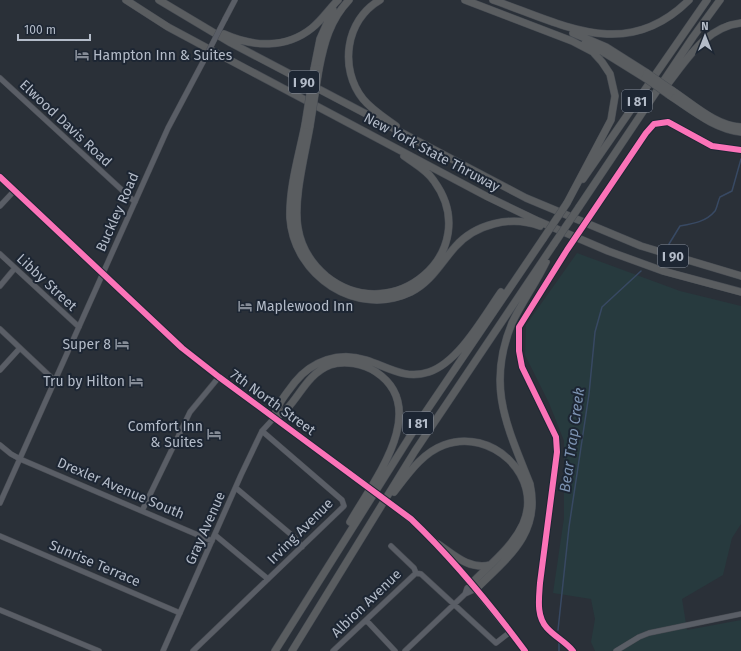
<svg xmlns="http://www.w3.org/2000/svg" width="741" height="651" font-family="'Fira Sans',sans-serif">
<rect width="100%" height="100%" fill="#2a3038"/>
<path fill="#273a3e" d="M577,253l103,38 61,15v218l-9,14 -9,37 -41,24 5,31 54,-10v31h-146l-4,-9 4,-23 -4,-20 -38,-6 11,-75v-77l-15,-38 -24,-48 1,-30z"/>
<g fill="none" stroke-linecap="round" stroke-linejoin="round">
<path stroke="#384963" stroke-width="1.5" d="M669,244l11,-18c12,-2 26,-4 35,-15 2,-3 3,-10 5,-14l12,-6 9,-32
M558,630l11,-103 20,-133 6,-62 7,-25 39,-36
M559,651v-8"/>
<defs>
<path id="minor" d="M225,19l10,-19
M0,78l135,124
M0,177l182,171 92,70 87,63
M0,206l14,-15
M0,254l79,73
M0,286l15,-18
M0,329l55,52
M0,370l20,-22
M0,445l11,9 9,5 192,82
M236,488l58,49 8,10
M0,503l168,-375 35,-66
M399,510l39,34 87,107
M142,511l48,-99 29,-35
M215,535l53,44
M0,536l180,77
M391,546l23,22 2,5
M416,573l5,1 75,69 14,-11
M465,594l11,-5
M0,610l99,41
M366,620l29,31
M163,651l78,-176 21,-44 12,-13
M193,651l151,-145 -2,-6 -80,-69
M333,651l83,-78
M405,651l60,-57 2,-6 4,-4
M616,651l23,-14 10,-4 92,-19"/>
<path id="highway" d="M126,0l42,27 41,22 277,147 52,25 70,30 55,20 78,21
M159,0l72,43 295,155 115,48 100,30
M380,0c-35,20 -41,69 -17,99 9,11 22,19 33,27
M465,0l107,41 21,11 9,10 8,12 5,22 -4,24 -44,83
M493,0c69,24 133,63 196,0
M573,33l33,14 41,26
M224,34c29,13 62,15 88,-6 10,-8 17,-19 26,-28
M585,43l15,7 45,28
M314,69l6,-30 13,-29
M319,69c5,-26 11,-49 30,-69
M663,90c22,-27 41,-63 78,-67
M673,91c20,13 43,35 68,36
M669,95c23,15 45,34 72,37
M305,125c-6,30 -16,62 -15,93 4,58 67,100 121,74 20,-10 29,-28 44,-45 20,-23 56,-32 85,-21
M310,126c-5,29 -17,74 -12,102 3,19 14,36 28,48 67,54 159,-25 108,-95 -7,-11 -19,-17 -30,-25
M583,179l124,-179
M579,207l114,-170 27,-37
M274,418c23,-10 28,-42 56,-53 15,-5 34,-1 46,7 56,37 -4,111 -26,150
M274,418c3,-14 12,-24 21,-36 17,-21 44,-31 71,-22 22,7 39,20 63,12 30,-10 55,-56 72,-80
M394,492c14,-18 28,-39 50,-47 47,-18 100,31 79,79 -11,24 -34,41 -52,60
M438,544c16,11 31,26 52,21
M476,589c31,-31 65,-55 54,-105 -23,-58 -44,-98 -18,-161 10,-21 24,-40 34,-61
M275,651l146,-232 122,-180
M292,651l123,-200 139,-207"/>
</defs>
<use href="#minor" stroke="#484c53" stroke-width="6"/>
<use href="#highway" stroke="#474c53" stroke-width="8"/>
<use href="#minor" stroke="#5a5e66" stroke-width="5"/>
<use href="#highway" stroke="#5a5d60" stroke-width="7"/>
<defs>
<path id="minor-bridge" d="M203,62l22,-43
M361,481l38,29"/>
<path id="highway-bridge" d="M647,73l26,18
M645,78l24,17
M305,125l9,-56
M310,126l9,-57
M543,239l24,-36
M554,244l25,-37"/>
</defs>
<use href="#minor-bridge" stroke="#484c53" stroke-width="6" stroke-linecap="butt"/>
<use href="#highway-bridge" stroke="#474c53" stroke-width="8" stroke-linecap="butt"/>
<use href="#minor-bridge" stroke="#5a5e66" stroke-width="5"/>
<use href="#highway-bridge" stroke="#5a5d60" stroke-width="7"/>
<defs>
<path id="cycleway" d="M0,177l182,171 37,29 192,142c42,40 79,85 114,132
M573,651c-7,-9 -18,-14 -26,-23 -11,-12 -8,-30 -7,-45l17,-131 -1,-15 -34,-70 -3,-16v-24l48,-77 79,-117 8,-9 14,-2 44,24 29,4"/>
</defs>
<use href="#cycleway" stroke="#1d2633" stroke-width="8"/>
<use href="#cycleway" stroke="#fb73b8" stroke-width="6"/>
</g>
<defs>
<symbol id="hotel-bare" viewBox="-9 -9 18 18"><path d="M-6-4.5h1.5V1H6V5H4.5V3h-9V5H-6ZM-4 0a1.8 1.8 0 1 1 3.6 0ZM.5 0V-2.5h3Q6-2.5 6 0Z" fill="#848b96" stroke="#1d2633" stroke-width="2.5" paint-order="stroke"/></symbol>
</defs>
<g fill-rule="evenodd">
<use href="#hotel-bare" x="72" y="45" width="20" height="20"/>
<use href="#hotel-bare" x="235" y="296" width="20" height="20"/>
<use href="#hotel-bare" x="112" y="334" width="20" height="20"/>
<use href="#hotel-bare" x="126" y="371" width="20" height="20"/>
<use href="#hotel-bare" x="204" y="424" width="20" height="20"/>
</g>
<g text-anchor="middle" stroke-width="4" stroke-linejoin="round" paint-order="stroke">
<g fill="#1d2633" stroke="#878f9c" stroke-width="1">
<rect x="289" y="71" width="30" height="22" rx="3"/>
<rect x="622" y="90" width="30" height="22" rx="3"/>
<rect x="658" y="245" width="30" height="22" rx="3"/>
<rect x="403" y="412" width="30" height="22" rx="3"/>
</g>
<g font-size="13" font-weight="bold" fill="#b4bcc9">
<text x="304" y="87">I 90</text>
<text x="637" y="106">I 81</text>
<text x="673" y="261">I 90</text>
<text x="418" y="428">I 81</text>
</g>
<g font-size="14" fill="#b4bcc9" stroke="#1d2633" text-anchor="end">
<text x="93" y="60" text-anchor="start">Hampton Inn &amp; Suites</text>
<text x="256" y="311" text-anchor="start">Maplewood Inn</text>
<text x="111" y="349">Super 8</text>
<text x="125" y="386">Tru by Hilton</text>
<text x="203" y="431">Comfort Inn<tspan x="203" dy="16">&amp; Suites</tspan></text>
</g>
<g font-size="14" fill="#b4bcc9" stroke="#1d2633">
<text transform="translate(66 123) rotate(43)" y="5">Elwood Davis Road</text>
<text transform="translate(432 152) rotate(28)" y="5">New York State Thruway</text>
<text transform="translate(117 212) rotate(-66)" y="5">Buckley Road</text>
<text transform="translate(47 282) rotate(43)" y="5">Libby Street</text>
<text transform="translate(273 402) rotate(36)" y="5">7th North Street</text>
<text transform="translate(121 488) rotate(23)" y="5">Drexler Avenue South</text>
<text transform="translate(205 528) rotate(-66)" y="5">Gray Avenue</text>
<text transform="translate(300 531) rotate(-45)" y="5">Irving Avenue</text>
<text transform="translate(95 563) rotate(23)" y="5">Sunrise Terrace</text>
<text transform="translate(366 603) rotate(-44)" y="5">Albion Avenue</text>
</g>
<g font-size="15" font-style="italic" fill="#7c92b1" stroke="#1d2633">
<text transform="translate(572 440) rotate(-82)" y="5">Bear Trap Creek</text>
</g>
</g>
<g transform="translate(705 36)" stroke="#1d2633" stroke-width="3" paint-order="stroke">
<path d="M0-3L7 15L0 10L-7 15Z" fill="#b4bcc9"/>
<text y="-6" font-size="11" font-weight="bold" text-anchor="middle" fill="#b4bcc9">N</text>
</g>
<path d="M18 34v6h72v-6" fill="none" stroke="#b4bcc9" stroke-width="2"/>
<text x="24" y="34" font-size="12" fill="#b4bcc9" stroke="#1d2633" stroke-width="3" paint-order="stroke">100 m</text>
</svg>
